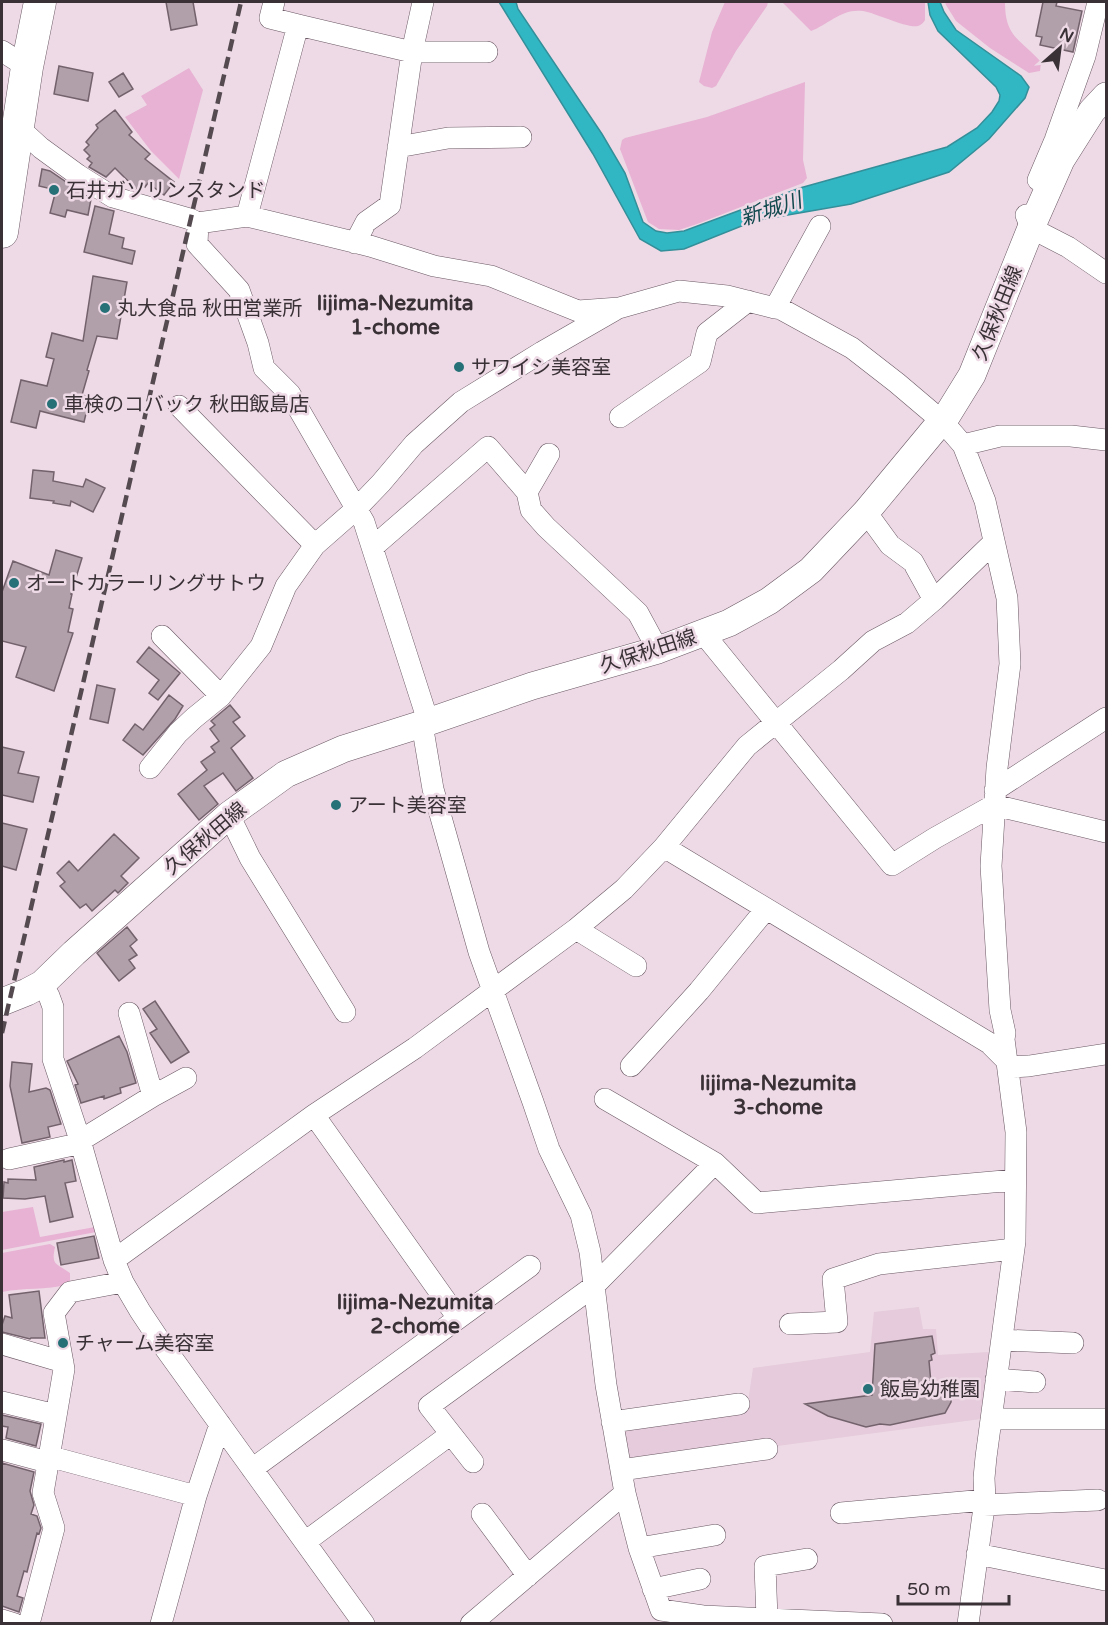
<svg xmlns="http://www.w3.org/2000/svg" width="1108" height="1625" font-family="'Varela Round','Noto Sans JP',sans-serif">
<rect width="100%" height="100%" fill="#eedae6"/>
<path fill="#e5cbdb" d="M919,1307l4,22h13l2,26 51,-3 -8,67 -355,47 -8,-40 129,-17 6,-41 117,-16 4,-40z"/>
<path fill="#e7b2d3" d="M725,2h43l-1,4 -31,45 -20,35 -4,2 -8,-2 -5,-4 13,-50z
M782,2h143v18c-1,2 -4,5 -7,6 -10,3 -42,-13 -55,-15 -21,-3 -34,13 -52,20z
M945,2h60c0,35 15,37 36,60l-1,9 -11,2 -39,-25 -34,-27 -10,-16z
M189,68l14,22 -24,89 -28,-28 -26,-34 22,-12 -6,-9z
M805,82l-2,78 4,18 -4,5 -106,41 -18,6 -20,-1 -11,-7 -28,-73 2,-9 3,-2 82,-21z
M33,1207l7,30 55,-10 1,5 -94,18v-38z
M50,1244l5,3c-4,19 1,16 15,26v8l-2,3c-22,7 -44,3 -66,8v-39z"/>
<path fill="#31b7c4" stroke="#338f99" stroke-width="1.5" d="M499,2h17l2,7 84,125 23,39 18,49 13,9 11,2 17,-2 116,-43 147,-41 30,-19 15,-16 7,-11 1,-6 -4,-8 -58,-56 -8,-16 -2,-13h12l4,10 12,18 65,46 8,11 -4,11 -36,41 -40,33 -98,32 -97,17 -70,28 -23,2 -21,-12 -47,-85z"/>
<path fill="#b19faa" stroke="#73626c" stroke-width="1.5" d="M166,2h27l4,23 -26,5z
M1043,2h14l-1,4 26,5 -9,41 -33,-7 2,-8 -6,-1z
M59,66l34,7 -5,28 -34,-7z
M123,73l10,16 -14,8 -10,-15z
M115,110l17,22 -3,3 21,19 -5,5 29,23 -10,13 -16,-12 -3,4 -3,-3 -5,6 -22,-22 -9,9 -17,-10 3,-4 -5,-4 3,-3 -6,-6 5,-5 -3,-3 12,-14 -2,-3z
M42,169l8,2 41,28 -3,16 -21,-5 -2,7 -15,-4 6,-23 -17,-4z
M95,206l19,5 -5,23 15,4 -2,10 13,3 -3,13 -48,-12z
M93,276l34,6 -10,57 -20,-3 -10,34 2,1 -7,24 8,2 -6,25 -44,-11 -4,17 -25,-6 10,-42 26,6 7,-27 -8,-2 6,-24 31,8z
M33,470l21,2 -1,9 30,6 3,-8 19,9 -12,24 -22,-11 -1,5 -17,-3 1,-2 -24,-3z
M56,550l26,8 -11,36h1l-3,14 4,1 -5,23 5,1 -19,58 -38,-14 10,-30 -24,-6v-49l11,-31 36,14z
M149,647l31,26 -22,27 -9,-7 10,-13 -22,-18z
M97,685l18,4 -7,34 -18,-4z
M169,695l14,11 -8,13 -32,36 -20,-15 12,-16 8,6z
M230,705l10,12 -7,5 12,14 -14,12 22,30 -17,13 -13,-18 -19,13 14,18 -19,16 -21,-26 29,-24 -6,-8 14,-10 -4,-5 8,-6 -9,-12 5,-4 -4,-4z
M2,747l22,5 -6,21 21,4 -6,25 -31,-7z
M2,823l25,6 -11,41 -14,-4z
M114,834l25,24 -18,18 7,7 -10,10 -3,-3 -23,21 -6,-7 -6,4 -20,-22 5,-4 -8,-9 12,-12 9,10z
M127,927l10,13 -7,6 7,9 -8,5 6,8 -16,13 -22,-28z
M155,1001l34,51 -18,11 -21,-30 7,-4 -14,-20z
M119,1036l8,16 9,31 -16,5 1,5 -17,6v-3l-23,7 -6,-18 3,-1 -11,-23z
M12,1062l20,2 -3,28 17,-4 4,2 11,34 -13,3 2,10 -28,6 -12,-57z
M64,1160v2l8,-2 4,21 -11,2 8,34 -23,5 -5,-26 -20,3 -22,-1 1,-16 4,1v-4l28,1 -2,-13z
M94,1236l5,22 -38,7 -4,-22z
M39,1291l6,47h-14l-1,1 -28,-7v-7l3,-9 7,2 -3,-23z
M932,1336l3,17 -4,2 1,5 -3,1 2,22 15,5 5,8v6l-6,11 -55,12 -10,-1 -14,3 -38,-11 -23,-12 67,-9 3,-51z
M2,1415l39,9 -5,22 -30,-8 2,-11 -6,-1z
M2,1463l32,9 -4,19 4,14 -3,9 6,2 4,12 -2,6 -2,-1 -10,39 -3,-1 -7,25 6,2 -4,14 -17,-6z"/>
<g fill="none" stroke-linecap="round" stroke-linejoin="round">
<defs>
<path id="minor" d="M274,2l-4,16 28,7
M2,51l25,16
M18,127l23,21 37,27 35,22 77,22 8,4 49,-7 123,30 64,20 57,10 87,35 41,-3 60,-17 48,5 48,12 6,1 71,39 45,35 46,39 20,23 22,56 22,97 3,66 -13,104 -6,98 9,144 5,23 -1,6 12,93 -1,109 -29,216 -2,21 1,22 -17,124
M398,147l50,-9 73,-1
M1038,180l17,-40 30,-84 13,-54
M1026,215l5,13 37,19 38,26
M247,216l51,-191 114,27h75
M198,223l-1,21 42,46 19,53 6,25 26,26 74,128 64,199
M355,243l11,-21 24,-17 22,-153 11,-50
M775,308l45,-82
M179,406l136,139
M620,417l80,-55 7,-29 41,-32
M963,445l37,-9h71l35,4
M527,492l22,-38
M866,512l24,33 23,17 21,38
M373,547l115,-100 39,45 4,18 15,17 92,86 20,37
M703,633l189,232 43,-27 59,-33 112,27
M162,636l59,60 40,-50 25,-60 29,-41 41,-36 25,-26 33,-39 47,-42 81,-50 73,-42
M422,724l11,65 46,163 54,150 16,47 32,66 9,37 16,133 19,108 14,55 22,62 42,6 179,8
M150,768l28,-35 16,-15 27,-22
M995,790l111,-72
M229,815l21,43 95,154
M664,847l325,196 18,18
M576,929l60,37
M42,984l7,12 4,11v52l27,81 34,120 9,22 17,29 22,33 202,280
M129,1013l24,83
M631,1066l68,-75 67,-82
M1008,1067l21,-1 77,-12
M605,1099l110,64 42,40 258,-23
M314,1115l144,203
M9,1159l64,-14 80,-49 33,-18
M114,1260l200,-145 101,-67 161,-119 48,-40 40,-42 83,-101 94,-76 32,-29 34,-18 27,-23 60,-58
M790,1324l47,-2 -4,-43 46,-15 135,-15
M1002,1340l71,3
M2,1344l61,18
M996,1379l39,3
M2,1402l54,13
M991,1419h115
M612,1422l127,-18
M2,1450l38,10 8,-4 148,40
M473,1462l-44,-56 165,-120 121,-123
M252,1469l278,-203
M621,1470l146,-21
M984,1505l114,-5
M841,1513l144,-13
M482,1514l46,62
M305,1542l146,-108
M639,1548l76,-13
M977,1554l128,26
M653,1589l47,-10
M767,1618l-2,-52 42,-7
M2,1620l13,4
M29,1624l25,-96 -11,-35 21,-124 -10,-56 16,-21 53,-10
M161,1624l35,-128 24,-72
M471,1624l154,-131"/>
<path id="major" d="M2,1002l25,-10 15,-8 32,-31 155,-138 57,-41 57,-25 79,-25 110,-38 126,-36 71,-27 40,-22 42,-31 55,-58 68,-82 9,-8 29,-47 59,-147 30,-68 31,-49 14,-15"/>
<path id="highway" d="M2,232l25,-165 13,-65"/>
</defs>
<use href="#minor" stroke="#6a5964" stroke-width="22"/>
<use href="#major" stroke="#6a5964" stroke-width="28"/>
<use href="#highway" stroke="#6a5964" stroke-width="33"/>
<use href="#minor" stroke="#fff" stroke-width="21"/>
<use href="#major" stroke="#fff" stroke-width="27"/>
<use href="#highway" stroke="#fff" stroke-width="32"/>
<path stroke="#544a50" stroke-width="4.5" stroke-dasharray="12 6" stroke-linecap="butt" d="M2,1033l239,-1031"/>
</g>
<g fill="#267077" stroke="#eedae6" stroke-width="2">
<circle cx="54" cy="190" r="6"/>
<circle cx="105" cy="308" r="6"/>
<circle cx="459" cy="367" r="6"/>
<circle cx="52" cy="404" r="6"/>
<circle cx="14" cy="583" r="6"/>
<circle cx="336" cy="805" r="6"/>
<circle cx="63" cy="1343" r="6"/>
<circle cx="868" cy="1389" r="6"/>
</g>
<g text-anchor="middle" stroke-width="5" stroke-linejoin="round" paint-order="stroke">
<g font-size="20" fill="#393136" stroke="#eedae6" text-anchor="start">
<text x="66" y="197">石井ガソリンスタンド</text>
<text x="117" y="315">丸大食品 秋田営業所</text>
<text x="471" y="374">サワイシ美容室</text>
<text x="64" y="411">車検のコバック 秋田飯島店</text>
<text x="26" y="590">オートカラーリングサトウ</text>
<text x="348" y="812">アート美容室</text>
<text x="75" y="1350">チャーム美容室</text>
<text x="880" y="1396">飯島幼稚園</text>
</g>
<g font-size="20" fill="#393136" stroke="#eedae6">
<text transform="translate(997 313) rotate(-68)" y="7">久保秋田線</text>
<text transform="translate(648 651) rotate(-18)" y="7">久保秋田線</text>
<text transform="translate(205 838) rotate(-40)" y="7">久保秋田線</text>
</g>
<g font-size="21" font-style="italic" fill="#11494f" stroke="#eedae6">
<text transform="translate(771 209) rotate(-18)" y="7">新城川</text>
</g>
<g font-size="21" font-weight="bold" fill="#393136" stroke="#eedae6">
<text x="395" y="310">Iijima-Nezumita<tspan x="395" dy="24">1-chome</tspan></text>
<text x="778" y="1090">Iijima-Nezumita<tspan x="778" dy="24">3-chome</tspan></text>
<text x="415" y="1309">Iijima-Nezumita<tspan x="415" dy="24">2-chome</tspan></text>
</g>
</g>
<rect width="1108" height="1625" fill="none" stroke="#393136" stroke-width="6"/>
<g transform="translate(1060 48) rotate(28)" stroke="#eedae6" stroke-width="4.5" paint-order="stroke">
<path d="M0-4.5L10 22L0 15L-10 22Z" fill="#393136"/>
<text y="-9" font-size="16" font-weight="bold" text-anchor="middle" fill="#393136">N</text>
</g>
<path d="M898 1595v9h111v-9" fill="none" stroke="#393136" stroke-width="3"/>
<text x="907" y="1595" font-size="18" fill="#393136" stroke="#eedae6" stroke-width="4.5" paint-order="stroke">50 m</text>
</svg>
